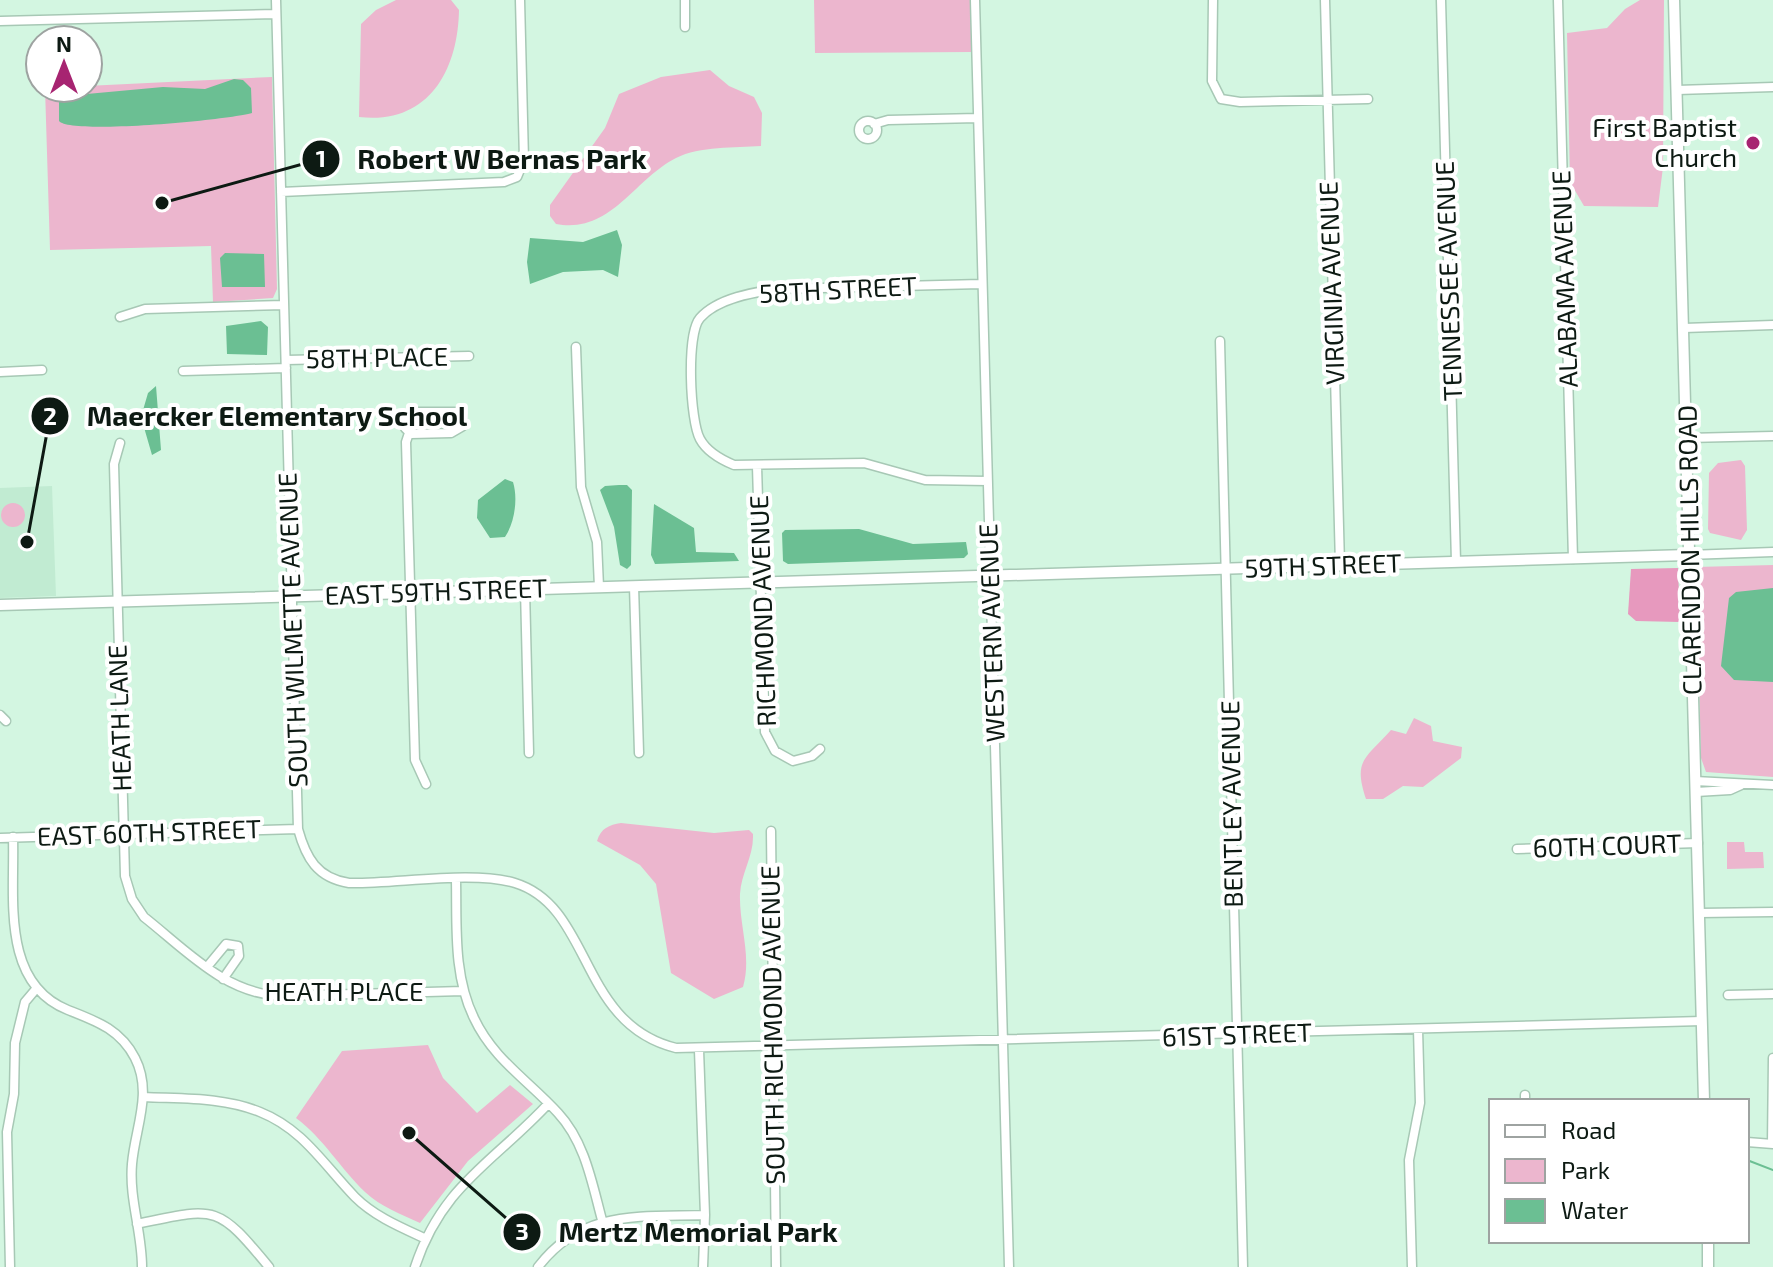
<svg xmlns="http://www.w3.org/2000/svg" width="1773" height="1267" font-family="'Exo 2',sans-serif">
<rect width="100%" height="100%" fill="#d3f6e1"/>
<path fill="#c1ebd2" d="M52,486l4,110 -56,2v-110z"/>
<path fill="#ecb6ce" d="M396,0h55l8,10c-1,60 -30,115 -100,107l2,-93 15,-14z
M814,0h157v52l-156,1z
M1640,0h24l-1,167 -5,40 -74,-1 -14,-24 -3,-149 40,-5 18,-19z
M710,70l19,16 25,11 8,16 -1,33c-26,2 -61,0 -85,12 -43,22 -65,76 -120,66l-6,-8v-11l55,-77 14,-34 42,-17z
M272,77l5,212 -4,9 -60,4 -2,-56 -161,4 -5,-162z
M1741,460l4,6 2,64 -6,10 -31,-7 -2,-4 1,-56 9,-10z
M1 515a12 12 0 1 1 24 0a12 12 0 1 1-24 0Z
M1773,565v212l-67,-5 -5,-14 -5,-191z
M1414,718l17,8 2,15 29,6 -1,11 -38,29 -20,-1 -20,13h-17c-13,-39 -1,-40 25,-69l15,4z
M621,823l93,10 35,-3 4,4c1,22 -12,39 -13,60 -1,32 12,62 3,93l-29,12 -43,-26 -15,-89 -16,-19 -43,-24c4,-13 12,-16 24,-18z
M1727,842h17l1,10h18l1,16 -37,1z
M428,1045l15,33 34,35 33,-28 23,19 -65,57 -48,62c-19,-9 -39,-16 -55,-31 -25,-24 -41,-53 -69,-74l46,-67z"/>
<path fill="#e799be" d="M1678,568l2,54 -44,-1 -8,-7 3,-45z"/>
<path fill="#6bbf93" d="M234,79l9,1 8,8 1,25c-24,7 -182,22 -193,8v-21l6,-4 98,-9 42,2z
M617,230l5,15 -4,32 -15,-7 -40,2 -33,12 -3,-22 3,-24 53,4z
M225,253l39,1 1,33h-43l-2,-29z
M261,321l7,6 -1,28 -40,-1 -1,-28z
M156,386l5,64 -9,5 -11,-38 7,-24z
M505,479l8,3c5,16 2,40 -8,55l-15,1 -13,-20 1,-18z
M619,485h8l5,5 -1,75 -4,4 -7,-4 -6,-38 -14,-37 5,-4z
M654,504l40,24 2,24 38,1 5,8 -84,3 -4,-9z
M859,529l54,15 53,-2 2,12 -4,4 -176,6 -5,-3 -1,-28 3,-3z
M1773,588v94l-39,-2 -13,-14 8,-68 7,-6z"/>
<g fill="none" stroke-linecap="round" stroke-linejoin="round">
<path stroke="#6bbf93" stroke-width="2" d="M1747,1160l26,10"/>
<defs>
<path id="minor" d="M276,0l22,829c8,29 19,49 51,54 47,1 124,-13 166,0 78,24 63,141 161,165l1026,-27
M685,0v27
M975,0l34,1267
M1213,0l-1,81 9,18 19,3 128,-3
M1325,0l15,565
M1441,0l15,562
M1558,0l15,559
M0,21l276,-7
M1677,90l96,-3
M859 130a9 9 0 1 1 18 0a9 9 0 1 1-18 0Z
M874,124l14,-4 90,-2
M281,192l223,-10 13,-5 7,-17 -4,-160
M981,284l-201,5c-26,3 -62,9 -80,29 -14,16 -10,103 0,121 7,13 22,21 34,26l130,-2 61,17 63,1
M120,317l25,-8 139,-4
M1684,328l89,-3
M1220,341l23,926
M576,347l5,140 16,55 2,45
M286,360l183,-4
M183,371l103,-3
M0,372l42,-2
M418,412h39l5,3 1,11 -12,7 -40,1 -6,-6v-8z
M409,433l-3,9 9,318 11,24
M1687,438l86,-2
M120,443l-6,21 11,412 7,23 12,18c42,33 81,77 138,79l181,-5
M757,466l8,266 10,19 18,10 19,-5 8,-7
M1688,555l85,-3
M634,586l5,167
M525,589l4,164
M0,715l6,6
M1695,781l78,4
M1696,792l34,-2 11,-5
M771,831l5,436
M13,837c2,59 -13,146 55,173 28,11 52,19 67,48 18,35 0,70 -3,106 -3,35 10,68 10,103
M0,838l298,-9
M1517,849l181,-6
M456,880c1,46 -3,95 18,138 19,41 55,63 84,95 27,29 34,70 44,107
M1699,913l74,-1
M207,967l19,-23 12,2 1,10 -16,23
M1728,995l45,-1
M699,1050l6,165 -2,52
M1525,1095v6
M144,1097c39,2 79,0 116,15 43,17 64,53 95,85 19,19 45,30 69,41
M1747,1142l26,2
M1772,1144l1,-86
M137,1224c79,-17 80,-20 132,43
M10,1267l-3,-135 7,-38 1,-51 10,-41 11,-13
M415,1267c27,-82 78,-104 133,-163
M538,1267c44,-58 102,-50 167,-52
M1412,1267l-3,-107 11,-57 -2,-74"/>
<path id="tertiary" d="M1674,0l30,1101
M0,605l1688,-50
M1708,1241v26"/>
</defs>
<use href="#minor" stroke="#a7c8b5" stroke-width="11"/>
<use href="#tertiary" stroke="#a7c8b5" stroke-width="13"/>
<use href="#minor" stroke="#fff" stroke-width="8"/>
<use href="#tertiary" stroke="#fff" stroke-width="10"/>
</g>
<circle fill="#a72471" stroke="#fff" stroke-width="3" cx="1753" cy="143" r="8"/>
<g text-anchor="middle" stroke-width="8" stroke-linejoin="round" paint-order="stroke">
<g font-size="26" fill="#0d1a13" stroke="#fff" text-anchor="end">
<text x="1737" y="137">First Baptist<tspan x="1737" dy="30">Church</tspan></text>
</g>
<g font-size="26" fill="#0d1a13" stroke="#fff">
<text transform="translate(1565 279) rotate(-92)" y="9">ALABAMA AVENUE</text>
<text transform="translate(1449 281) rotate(-92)" y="9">TENNESSEE AVENUE</text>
<text transform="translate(1332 283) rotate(-92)" y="9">VIRGINIA AVENUE</text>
<text transform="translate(838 290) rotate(-3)" y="9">58TH STREET</text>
<text transform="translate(377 358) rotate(-1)" y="9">58TH PLACE</text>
<text transform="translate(1690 550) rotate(-91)" y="9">CLARENDON HILLS ROAD</text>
<text transform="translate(1323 566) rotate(-2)" y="9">59TH STREET</text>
<text transform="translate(436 592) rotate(-2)" y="9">EAST 59TH STREET</text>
<text transform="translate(763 611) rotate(-92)" y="9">RICHMOND AVENUE</text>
<text transform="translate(293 630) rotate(-92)" y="9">SOUTH WILMETTE AVENUE</text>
<text transform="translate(992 633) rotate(-92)" y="9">WESTERN AVENUE</text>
<text transform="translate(120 718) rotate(-92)" y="9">HEATH LANE</text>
<text transform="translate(1232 804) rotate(-91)" y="9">BENTLEY AVENUE</text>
<text transform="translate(149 833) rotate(-2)" y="9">EAST 60TH STREET</text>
<text transform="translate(1607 846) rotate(-2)" y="9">60TH COURT</text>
<text x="344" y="1001">HEATH PLACE</text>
<text transform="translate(773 1025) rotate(-91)" y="9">SOUTH RICHMOND AVENUE</text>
<text transform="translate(1237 1035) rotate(-2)" y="9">61ST STREET</text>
</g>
</g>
<path fill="none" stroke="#0d1a13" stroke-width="3" d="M162 203L321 159M27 542L50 416M409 1133L522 1232"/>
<g fill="#0d1a13" stroke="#fff" stroke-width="3">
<circle cx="162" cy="203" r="8"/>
<circle cx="27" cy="542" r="8"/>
<circle cx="409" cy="1133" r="8"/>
<circle cx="321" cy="159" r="20"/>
<circle cx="50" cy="416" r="20"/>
<circle cx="522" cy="1232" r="20"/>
</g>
<g font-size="24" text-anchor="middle" font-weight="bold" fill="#fff">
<text x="321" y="167">1</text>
<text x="50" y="425">2</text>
<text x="522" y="1240">3</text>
</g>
<g font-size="28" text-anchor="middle" font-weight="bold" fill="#0d1a13" stroke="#fff" stroke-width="8" stroke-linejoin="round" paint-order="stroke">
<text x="502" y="169">Robert W Bernas Park</text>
<text x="277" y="426">Maercker Elementary School</text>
<text x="698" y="1242">Mertz Memorial Park</text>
</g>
<rect x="1489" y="1099" width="260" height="144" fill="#ffffff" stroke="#9ea3a1" stroke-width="2"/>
<rect x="1505" y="1125" width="40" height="12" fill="#ffffff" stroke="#9ea3a1" stroke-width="2"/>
<text x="1561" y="1139" font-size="24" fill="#0d1a13">Road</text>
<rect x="1505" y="1159" width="40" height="24" fill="#ecb6ce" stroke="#9ea3a1" stroke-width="2"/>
<text x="1561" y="1179" font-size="24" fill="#0d1a13">Park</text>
<rect x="1505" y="1199" width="40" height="24" fill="#6bbf93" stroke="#9ea3a1" stroke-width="2"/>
<text x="1561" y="1219" font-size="24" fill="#0d1a13">Water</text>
<g transform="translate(64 64)"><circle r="38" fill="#ffffff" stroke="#9ea3a1" stroke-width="2"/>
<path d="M0-6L14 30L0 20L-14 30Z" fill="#a72471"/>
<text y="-12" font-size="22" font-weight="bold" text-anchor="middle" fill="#0d1a13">N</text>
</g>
</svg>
